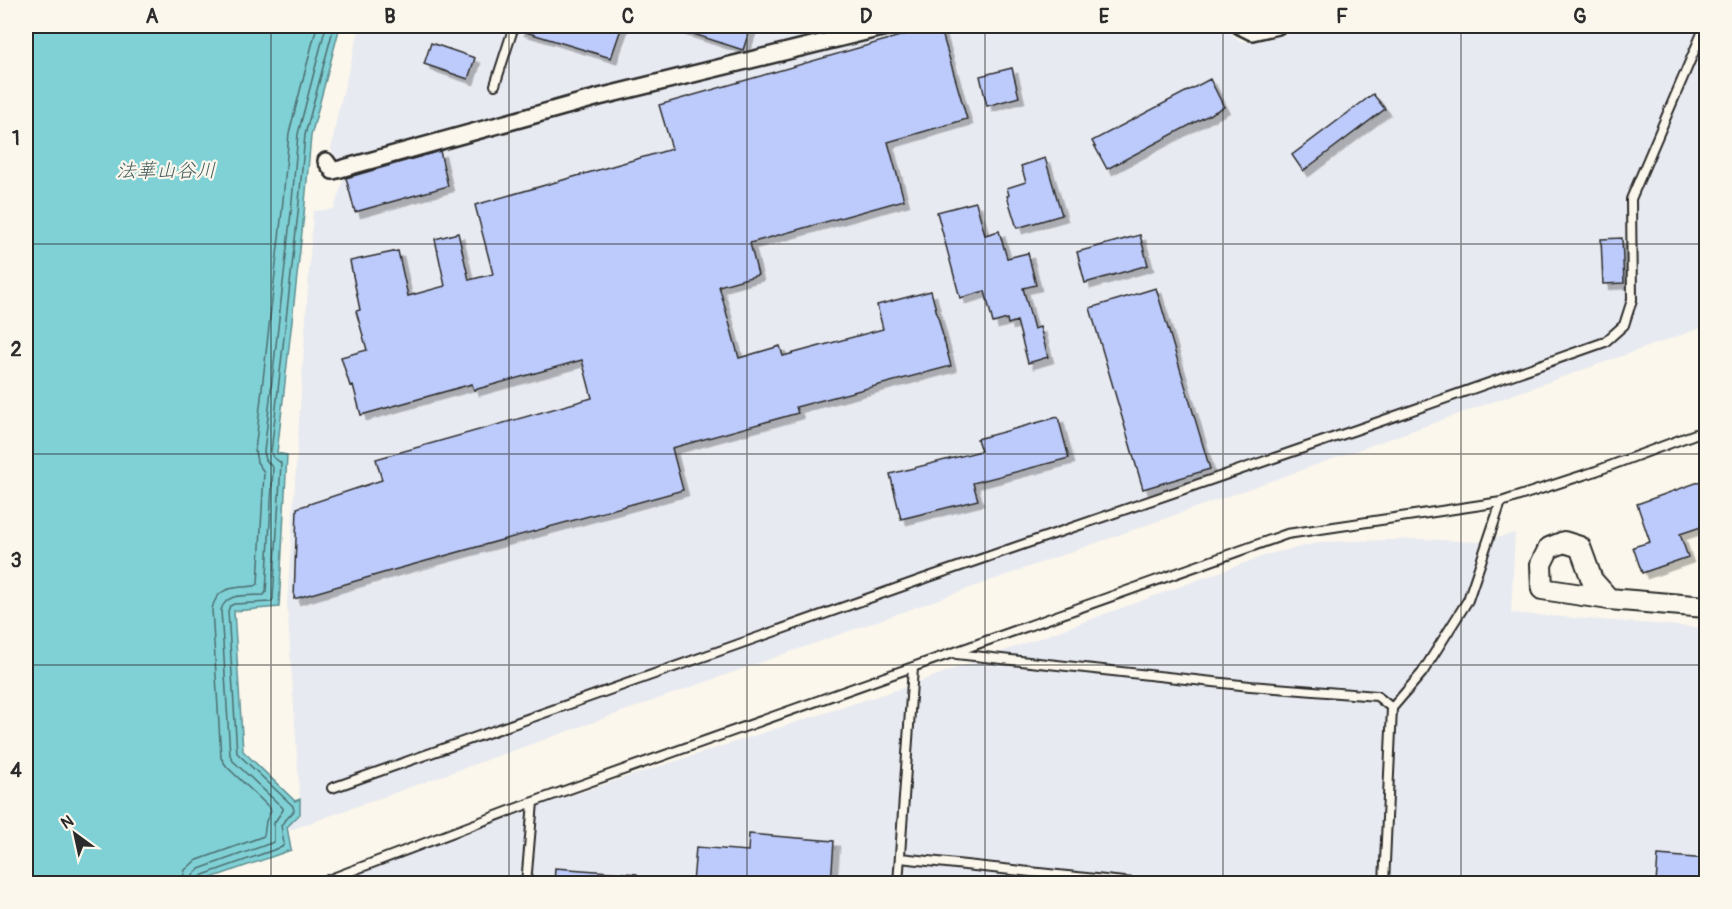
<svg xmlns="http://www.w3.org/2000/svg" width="1732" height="909" font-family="Pangolin,'Klee One',sans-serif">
<defs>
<filter id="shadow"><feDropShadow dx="5.5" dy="5.5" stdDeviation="0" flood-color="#0004"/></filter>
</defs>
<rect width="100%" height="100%" fill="#fbf7ec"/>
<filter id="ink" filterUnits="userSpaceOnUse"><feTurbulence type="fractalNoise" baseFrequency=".0167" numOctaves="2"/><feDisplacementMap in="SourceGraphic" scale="12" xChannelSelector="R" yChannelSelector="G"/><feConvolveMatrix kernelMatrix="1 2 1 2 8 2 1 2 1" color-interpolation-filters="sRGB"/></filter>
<g filter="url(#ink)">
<path fill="#e8eaf1" d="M360,26h515l-536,136 -8,-12 6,-34z
M919,26h302l21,16 30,-4 43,-12h391v300l-1416,504 -3,-4 14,-11 -14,-212 26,-392 21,-2 10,-32 255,-73 303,-71z
M1515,533l-4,80 195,15v255l-1410,1 606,-196 367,-134 52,-12 101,-3 57,3z"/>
<path fill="#7fd1d6" stroke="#5d8f92" stroke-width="1.5" d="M26,26h314l-29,110 -7,78 -27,239 10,2 -8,152 -45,4 9,140 52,50 5,-2v15l-13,13 4,23 -94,33h-171z"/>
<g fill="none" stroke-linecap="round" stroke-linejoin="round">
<path stroke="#4d6d6f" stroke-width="1.5" d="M182,884l3,-14 10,-9 69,-25 2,-15 5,-10 -1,-3 -43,-41 -6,-9 -9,-149c5,-24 23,-21 43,-23l3,-2 6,-112 -7,-10 -2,-11 27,-240 7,-78 28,-107
M191,884l2,-9 6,-6 75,-27v-19l9,-13v-2l-50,-47 -3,-6 -9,-145c5,-18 27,-14 43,-15l2,-3 7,-124 -7,-8 -2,-8 27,-240 7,-78 28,-108
M198,884l1,-6 4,-3 79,-28 2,-3 -3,-19 13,-14 -1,-5 -56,-53 -9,-142 2,-5 4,-2 37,-2 2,-3 8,-136 -8,-6 -2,-5 27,-239 7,-78 29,-109"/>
</g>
<path fill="#bdcbfc" stroke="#2b2b2b" stroke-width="1.5" filter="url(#shadow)" d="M520,26h102l-11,32 -92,-28z
M675,26h76l-8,24 -68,-22z
M935,26h5l27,93 -79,23 16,58 -154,43 8,32 -39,11 20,72 41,-12 3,10 100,-27 -6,-24 54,-14 20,75 -155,41 2,6 -126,35 11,42 -293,81 -96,28 3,-91 85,-28 -6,-21 216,-61 -10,-38 -108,30 -2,-6 -111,31 -8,-30 -3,1 -9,-29 26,-7 -11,-39 4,-1 -10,-49 48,-10 10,45 37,-10 -10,-47 23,-6 11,47 24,-6 -18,-69 197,-56 -13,-44z
M431,43l44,15 -7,21 -44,-15z
M1012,68l7,29 -32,9 -7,-30z
M1210,79l14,28 -117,62 -15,-28z
M1373,94l12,15 -82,62 -11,-16z
M440,151l8,35 -93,26 -9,-34z
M1045,158l17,57 -45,13 -10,-32 2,-1 -2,-7 19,-6 -5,-16z
M976,202l9,33 14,-4 8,27 21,-5 8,32 -13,3 11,41 6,-2 8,30 -20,6 -11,-42 -9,3 -1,-5 -14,4 -8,-32 -25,7 -23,-86z
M1140,235l8,30 -63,18 -8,-31z
M1622,238l2,45 -21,1 -2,-45z
M1156,288l54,181 -67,20 -53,-181z
M1058,417l11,41 -96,25 5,17 -77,19 -11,-45 91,-23 -4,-12z
M1707,479v46l-27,9 8,23 -46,16 -9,-26 17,-5 -13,-38z
M749,834l85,7 -3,43h-138l3,-37 52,4z
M1658,855l49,4v25h-51z
M555,868l82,6v10h-83z"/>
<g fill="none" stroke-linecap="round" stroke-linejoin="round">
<defs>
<path id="service" d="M495,85l19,-59
M956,654l294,32 127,10 15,12
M332,788l591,-209 447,-154 235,-83 19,-17 8,-25 -1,-101 74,-173
M900,858l243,26
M317,884l216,-82 754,-268 214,-32 95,-31 110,-41
M526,884l7,-82
M898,884l15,-216
M1384,884l8,-176 30,-35 46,-73 33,-98"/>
<path id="minor" d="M1240,26l12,6 26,-6
M326,161l7,10 266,-74 291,-71"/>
<path id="tertiary" d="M1609,599l-17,-19 -12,-33 -16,-5 -15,6 -8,16 1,25 67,10 97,8"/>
</defs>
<use href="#service" stroke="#2b2b2b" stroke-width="12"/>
<use href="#minor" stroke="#2b2b2b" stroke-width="20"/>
<use href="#tertiary" stroke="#2b2b2b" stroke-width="24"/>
<use href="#service" stroke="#fbf7ec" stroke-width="8"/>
<use href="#minor" stroke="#fbf7ec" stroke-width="15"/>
<use href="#tertiary" stroke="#fbf7ec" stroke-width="20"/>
</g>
</g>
<path fill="none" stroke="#2b2b2b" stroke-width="1.5" stroke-opacity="0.55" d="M271,26v858M509,26v858M747,26v858M985,26v858M1223,26v858M1461,26v858M26,244h1680M26,454h1680M26,665h1680"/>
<g text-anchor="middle" stroke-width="4.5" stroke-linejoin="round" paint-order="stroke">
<g font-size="20" font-style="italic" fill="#445d5e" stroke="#fbf7ec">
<text x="166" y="177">法華山谷川</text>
</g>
</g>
<rect width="1732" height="909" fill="none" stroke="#fbf7ec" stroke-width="66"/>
<g transform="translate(75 834) rotate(327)" stroke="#fbf7ec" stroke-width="4.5" paint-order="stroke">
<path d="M0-4.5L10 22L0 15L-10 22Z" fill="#2b2b2b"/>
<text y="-9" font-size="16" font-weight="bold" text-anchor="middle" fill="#2b2b2b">N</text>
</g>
<rect x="33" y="33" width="1666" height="843" fill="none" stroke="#2b2b2b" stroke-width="2"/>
<g font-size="20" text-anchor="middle" font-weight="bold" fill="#2b2b2b">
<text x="152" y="23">A</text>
<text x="390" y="23">B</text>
<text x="628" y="23">C</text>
<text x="866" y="23">D</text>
<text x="1104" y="23">E</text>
<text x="1342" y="23">F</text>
<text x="1580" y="23">G</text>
<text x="16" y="145">1</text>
<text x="16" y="356">2</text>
<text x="16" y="567">3</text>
<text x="16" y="777">4</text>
</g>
</svg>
